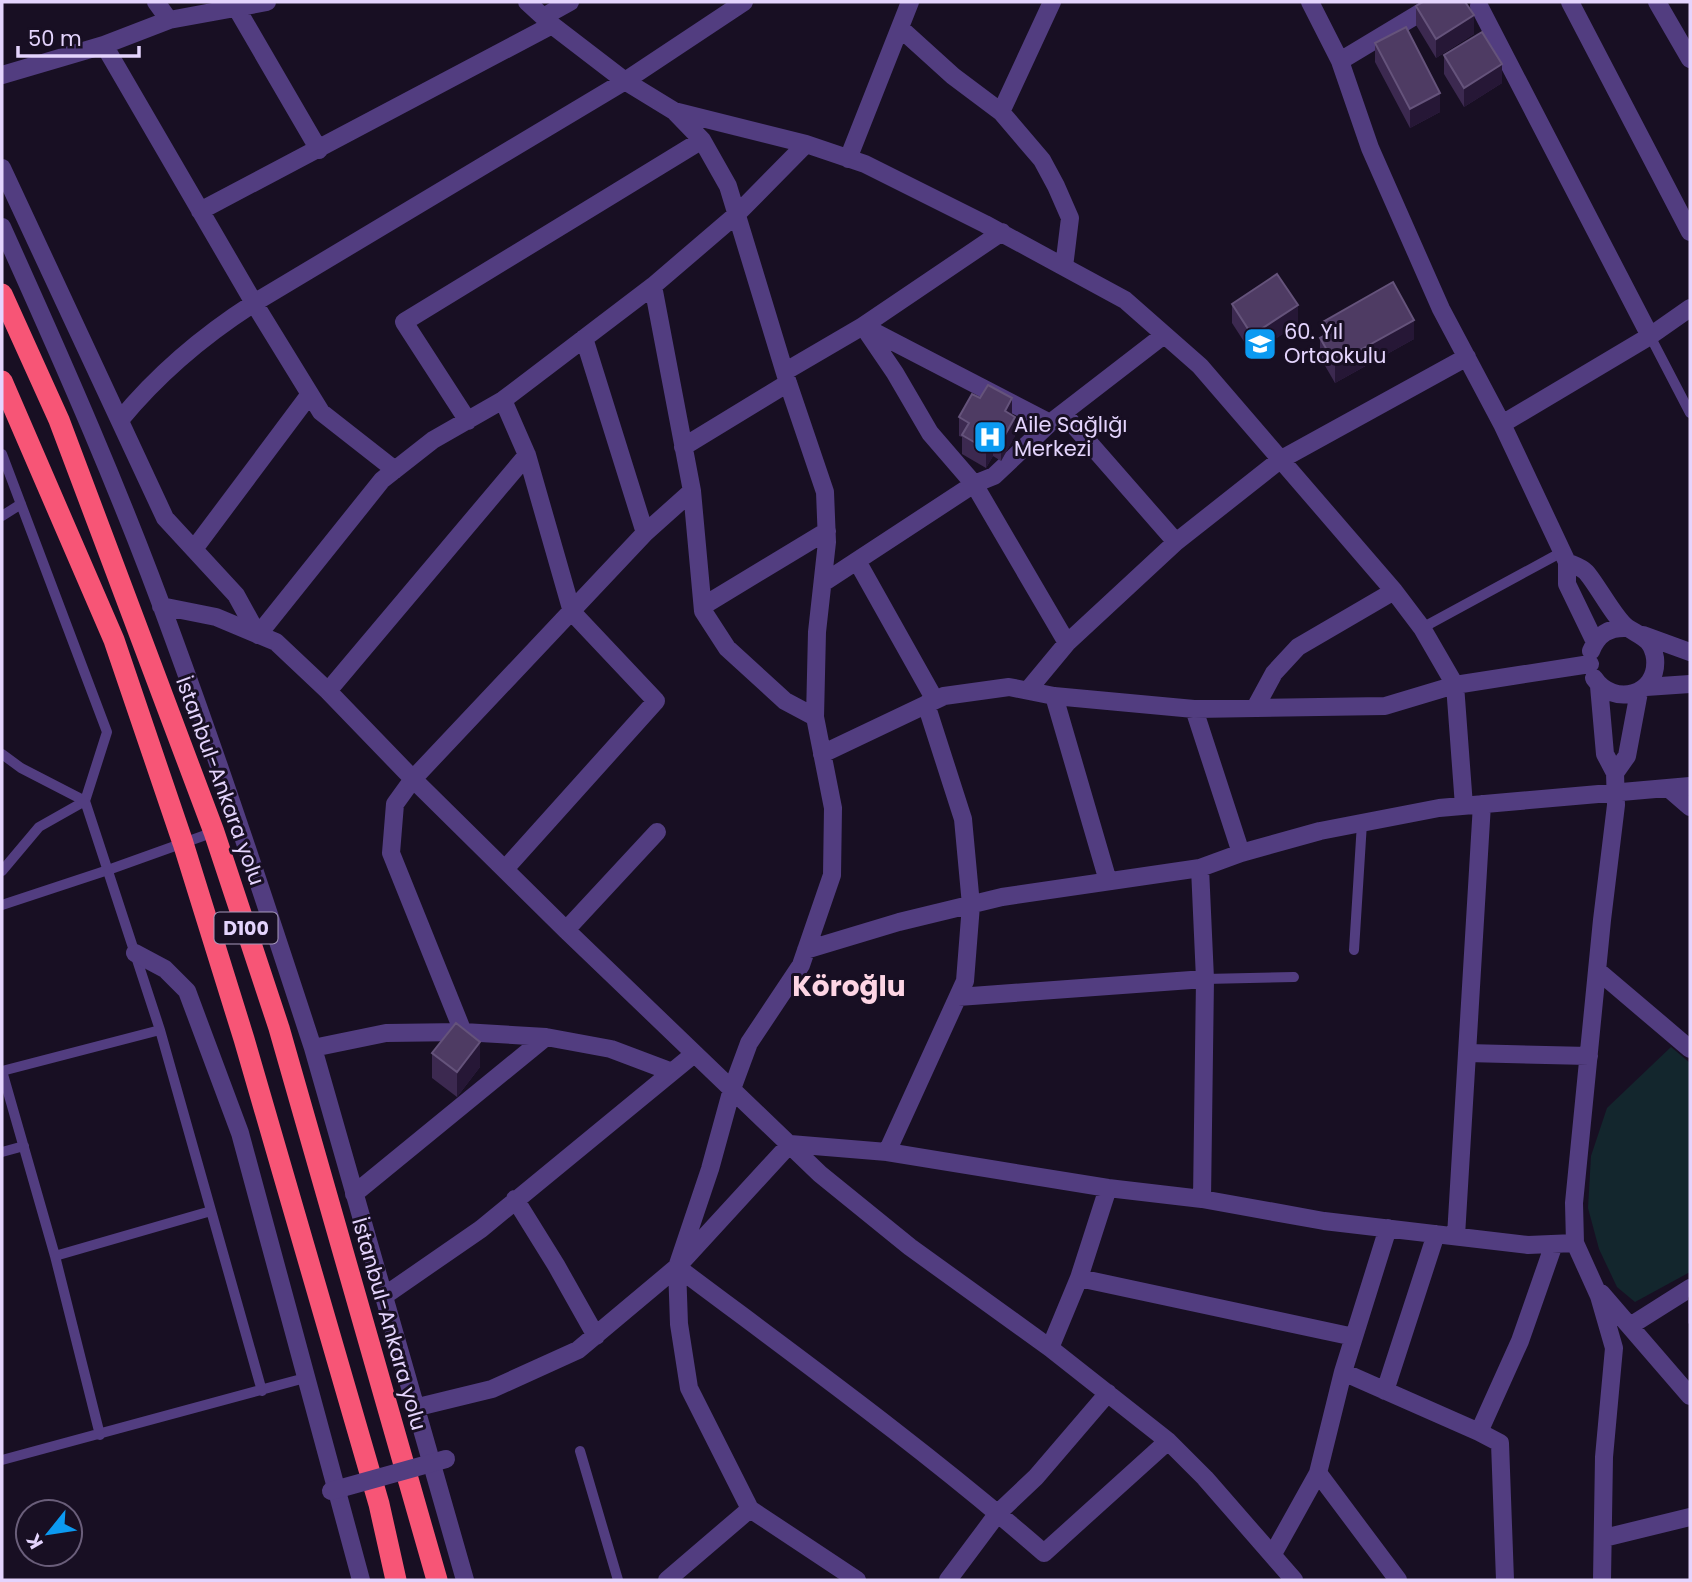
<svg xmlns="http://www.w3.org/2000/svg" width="1692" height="1582" font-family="Poppins,sans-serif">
<rect width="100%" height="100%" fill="#180f23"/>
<path fill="#13262d" d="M1671,1047l19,16v209l-55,30 -18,-15 -18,-38 -11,-41 3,-52 16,-48z"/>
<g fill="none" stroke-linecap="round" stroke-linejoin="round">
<path stroke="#523d80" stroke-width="10" d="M1650,336l40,77
M2,454l105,278 -22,69 75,229 102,361
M2,516l19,-12
M1422,628l140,-76
M2,754l19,14 64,33
M2,871l37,-44 46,-26
M2,905l106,-35 106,-38
M1354,950l8,-127
M1205,979l89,-2
M2,1071l53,185 45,179
M2,1071l158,-41
M2,1152l22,-6
M55,1256l156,-45
M580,1451l38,129
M2,1460l303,-82"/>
<path stroke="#523d80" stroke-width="18" d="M156,2l13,18
M527,2l25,23 73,56 49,30 28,29 26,46 60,197 37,109 2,50 -10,90 -2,85 18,91 -1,67 -31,90 -52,78 -17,46 -22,80 -33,98 2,57 10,64 61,121 107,71
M1310,2l30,59 30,87 71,161 61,115 65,138v22l28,58
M1570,2l120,230
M1657,2l33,57
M1479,6l171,330
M237,9l82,141
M543,17l27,-15
M900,28l53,48 48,36 41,48 14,26 14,32 -6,49
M104,45l150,258 371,-222 119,-79
M1340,61l98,-59
M2,75l102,-30 65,-25 98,-18
M674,111l132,33 59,20 120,60 140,76 75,66 194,225 28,37 33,57 9,121
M1001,112l51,-110
M848,159l62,-157
M2,168l163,350 71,77 22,40 124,-155 51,-40 70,-40 150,-114 84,-72 69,-70
M200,211l352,-186
M2,227c61,135 121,271 171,410 50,136 95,274 140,411l152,532
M653,286l39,205 11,120 24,37 58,53 30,16
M584,338l61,195
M786,371l77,-45 187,97
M503,400l24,55 45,157 84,89 -151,168
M1063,413l113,129
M120,420c37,-45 84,-85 134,-117l67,109 74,58
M468,421l-64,-99 298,-182
M1502,424l148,-88 40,-28
M683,447l105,-64
M194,549l116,-155
M857,561l78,139
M1567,562c7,3 14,5 19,10 11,12 30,49 42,56 14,9 24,11 27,30 4,38 -42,49 -61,20
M823,583l151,-99 -44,-51 -35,-60 -32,-47 139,-94
M161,606l55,11 60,25 52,49 85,88 153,151 254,244 90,73 140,101 118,93 37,37 89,102
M703,606l124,-75
M1643,635l47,17
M1067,643l-93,-159 20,-8 56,-53 114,-88
M1591,651c7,-17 18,-24 36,-23
M1599,686l6,68 10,19 1,32 -14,115 -28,283 1,40 24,53 15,52 -10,109 -2,123
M1646,687l44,-3
M1028,690l39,-47 109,-101 104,-82 187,-103
M328,691l199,-236
M1054,696l54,185
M1255,708l19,-35 24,-26 96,-56
M1194,709l47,144
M822,754l122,-58 65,-9 45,9 140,13 191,-3 70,-21 135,-21
M1615,773l12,-17 12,-64
M1668,788l22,19
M1200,868l5,111 -3,220
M566,930l91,-98
M806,950l93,-28 103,-25 198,-29 41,-15 79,-22 119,-23 251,-22
M135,953l30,16 22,22 53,142 121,447
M1597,970l93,79
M958,997l247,-18
M463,1032l-72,-179 4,-49 18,-25 232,-246 47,-42
M313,1048l73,-15 77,-1 83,5 65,12 61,23
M1467,1053l122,3
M887,1152l78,-171 6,-76 -8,-86 -37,-115
M354,1194l192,-157
M515,1199l41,66 40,71
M1456,1236l26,-432
M677,1267c124,93 250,184 367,286l124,-112
M1079,1278l275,59
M1601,1293l89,103
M384,1296l97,-67 213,-175
M1630,1326l60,-38
M1050,1348l29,-70 29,-90
M1343,1372l136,60 41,-91 34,-97
M1385,1391l51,-157
M414,1408l78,-19 86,-39 99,-83 113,-123 97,8 221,36 94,11 122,22 204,24 47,-2
M1479,1432l21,11 5,137
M1318,1473l80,107
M1604,1538l86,-21
M1273,1554l45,-81 25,-101 45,-144
M667,1580l83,-71
M948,1580l50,-67 38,-36 72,-84"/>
<path stroke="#f75576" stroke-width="21" d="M2,294l57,126 155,412 65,196 158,552
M2,381l112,259 69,203 61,196 135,465 17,76"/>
<path stroke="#523d80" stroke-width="18" d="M331,1491l115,-32"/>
</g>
<path fill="#3c2950" d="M1416,6l58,28 -38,24 -20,-33z
M1375,43l65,69 -30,16 -35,-66z
M1444,55l58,28 -38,24 -20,-33z
M1232,304l66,20 -46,30 -20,-31z
M1323,322l91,17 -79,44 -15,-26v-19l3,-1z
M1012,415l3,21 -14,25 -8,-5 -7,12 -24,-14v-17l-3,-1v-19z
M432,1053l48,14 -23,30 -25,-19z
M1690,1295v30l-2,-2v-25z"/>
<path fill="#261736" d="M1474,15v19l-38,24v-19z
M1502,64v19l-38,24v-19z
M1440,93v19l-30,16v-19z
M1298,305v19l-46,30v-19z
M1414,320v19l-79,44v-19z
M1012,398v19l-7,-6z
M1015,417v19l-14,25v-19z
M993,437v19l-7,12v-19z
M480,1042v25l-23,30v-25z"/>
<path fill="#4e3b63" stroke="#65537b" stroke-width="2" d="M1423,2h42l9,13 -38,24 -20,-33z
M1406,27l34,66 -30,16 -35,-66z
M1482,32l20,32 -38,24 -20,-33z
M1277,274l21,31 -46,30 -20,-31z
M1393,282l21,38 -79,44 -15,-26 9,-5 -6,-11z
M988,385l24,13 -7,13 10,6 -14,25 -8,-5 -7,12 -24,-14 7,-12 -10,-6 13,-23 8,4z
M456,1023l24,19 -23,30 -25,-19z"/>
<defs>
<symbol id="school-square" viewBox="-11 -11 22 22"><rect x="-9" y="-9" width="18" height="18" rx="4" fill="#0c9af1" stroke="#180f23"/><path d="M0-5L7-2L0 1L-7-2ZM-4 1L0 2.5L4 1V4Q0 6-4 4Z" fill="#fff"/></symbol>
<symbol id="hospital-square" viewBox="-11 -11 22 22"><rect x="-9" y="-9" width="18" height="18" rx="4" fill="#0c9af1" stroke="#180f23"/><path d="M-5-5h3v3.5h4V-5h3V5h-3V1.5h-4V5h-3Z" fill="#fff"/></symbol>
</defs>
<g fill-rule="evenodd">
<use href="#school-square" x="1241" y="325" width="38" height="38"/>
<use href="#hospital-square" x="971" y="418" width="38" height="38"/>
</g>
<g text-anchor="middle" stroke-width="6" stroke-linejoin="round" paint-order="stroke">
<rect fill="#180f23" stroke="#a799bc" stroke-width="2" x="214.5" y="912.5" width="63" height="31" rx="5"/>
<g font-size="19" font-weight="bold" fill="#e4d4fd">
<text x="246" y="935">D100</text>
</g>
<g font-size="21" fill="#e4d4fd" stroke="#180f23" text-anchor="start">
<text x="1284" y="339">60. Yıl<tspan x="1284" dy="24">Ortaokulu</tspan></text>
<text x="1014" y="432">Aile Sağlığı<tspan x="1014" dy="24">Merkezi</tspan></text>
</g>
<g font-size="21" fill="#e4d4fd" stroke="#180f23">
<text transform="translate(220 781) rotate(70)" y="7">İstanbul-Ankara yolu</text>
<text transform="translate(389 1324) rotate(74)" y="7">İstanbul-Ankara yolu</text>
</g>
<g font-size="28" font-weight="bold" fill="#fdd5e4" stroke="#180f23">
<text x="849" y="996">Köroğlu</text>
</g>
</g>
<rect width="1692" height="1582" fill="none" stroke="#e4d4fd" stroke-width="7"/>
<g transform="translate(49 1533) rotate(240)"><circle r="33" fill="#180f23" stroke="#6a5e7a" stroke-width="2"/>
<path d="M0-5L12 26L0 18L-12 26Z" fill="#0c9af1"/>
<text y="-10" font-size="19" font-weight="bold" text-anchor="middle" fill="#e4d4fd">K</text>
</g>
<path d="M18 46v10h121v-10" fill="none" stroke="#e4d4fd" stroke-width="3.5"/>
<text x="28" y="46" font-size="21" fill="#e4d4fd" stroke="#180f23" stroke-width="5" paint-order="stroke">50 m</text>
</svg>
